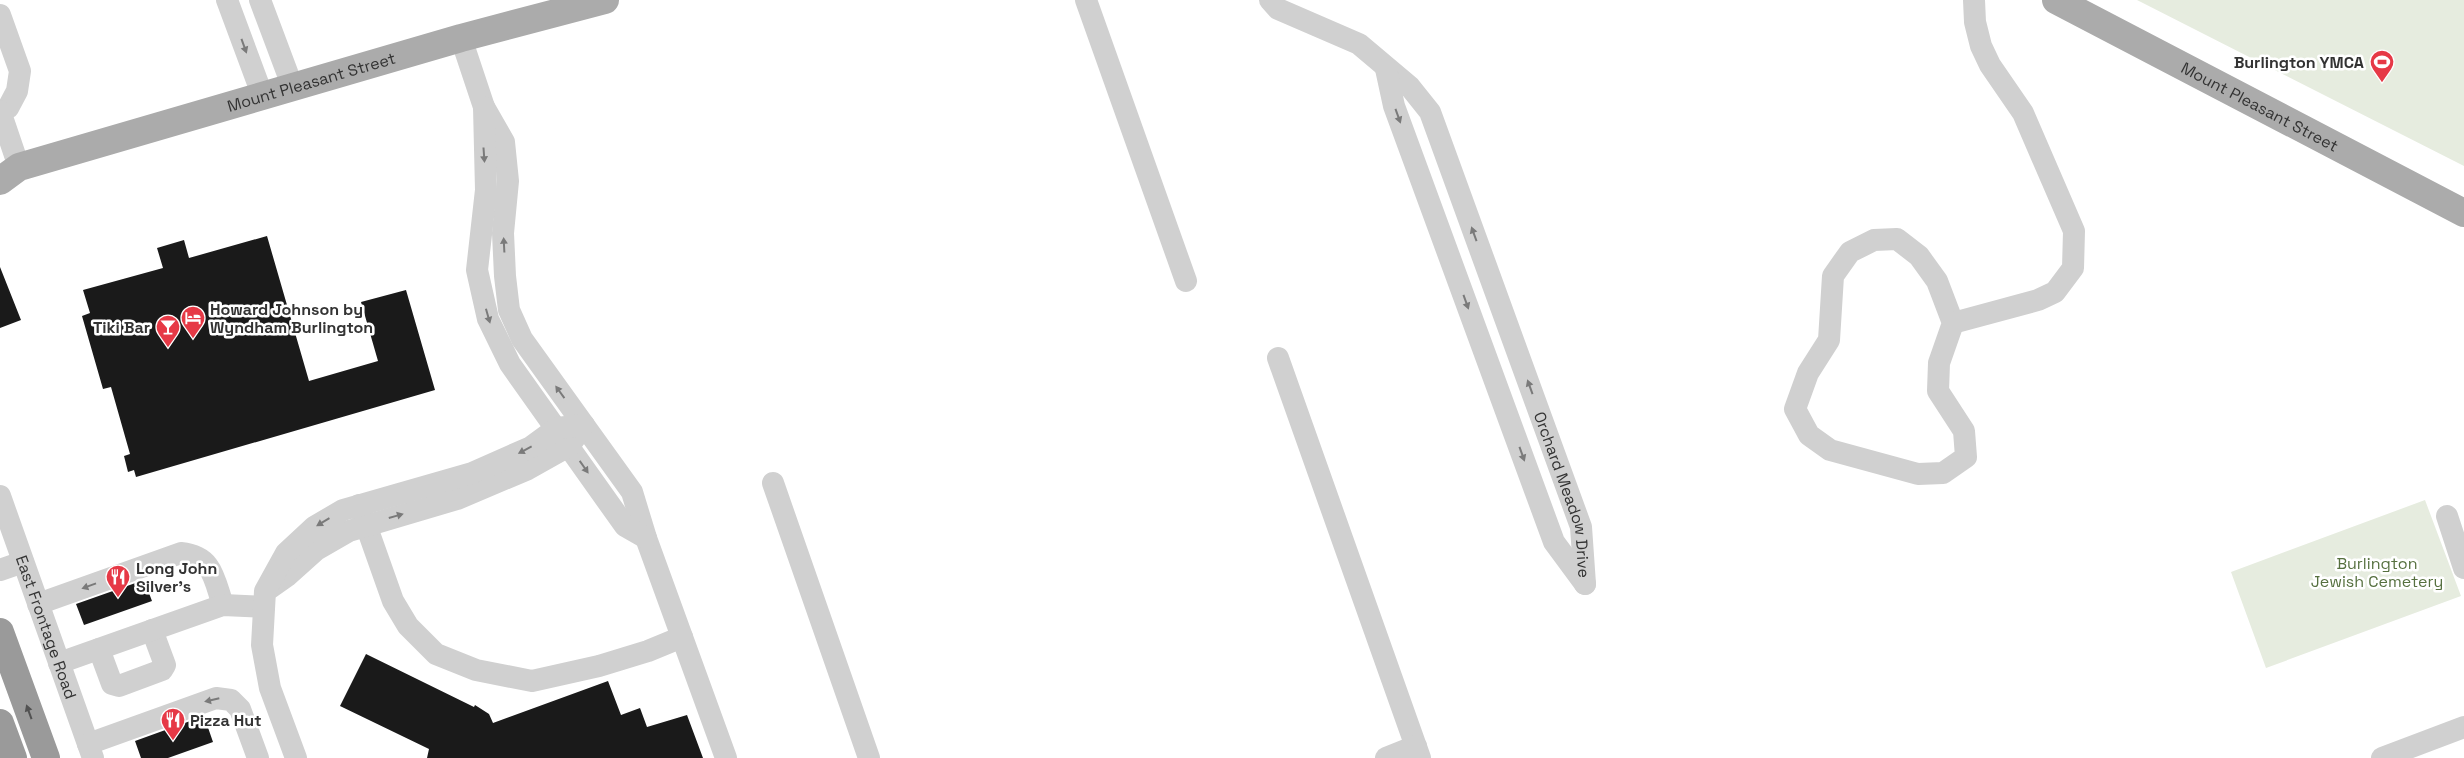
<svg xmlns="http://www.w3.org/2000/svg" width="2464" height="758" font-family="'Space Grotesk',sans-serif">
<rect width="100%" height="100%" fill="#fff"/>
<path fill="#e6ecdf" d="M2137,0h327v166z
M2425,500l36,96 -195,72 -35,-96z"/>
<path fill="#1a1a1a" d="M267,236l42,145 69,-20 -17,-59 45,-12 29,100 -299,87 -2,-7 -6,2 -4,-16 6,-2 -19,-67 -8,2 -21,-73 8,-3 -7,-23 80,-22 -6,-20 27,-8 5,18z
M0,267l21,53 -21,8z
M144,580l8,21 -68,24 -8,-21z
M366,654l108,53 1,-2 14,9 4,9 115,-42 13,34 19,-7 7,19 40,-12 16,43h-276l2,-9 -89,-43z
M204,716l9,26 -45,16h-27l-6,-17z"/>
<g fill="none" stroke-linecap="round" stroke-linejoin="round">
<g stroke="#d0d0d0" stroke-width="22">
<path d="M227,0l36,97"/>
<path d="M260,0l33,88"/>
<path d="M1086,0l100,281"/>
<path id="s1" d="M1270,0l8,9 81,35 51,43 20,25 151,415 4,57"/>
<path d="M0,15l20,56 -3,20 -9,17 -8,3"/>
<path d="M461,38l23,69 20,35 4,39 -5,52 2,43 4,34 13,29 110,153 14,46 80,220"/>
<path d="M1386,69l8,37 160,436 31,42"/>
<path d="M484,107l2,83 -9,80 11,49 22,45 115,162 21,12"/>
<path d="M0,111l19,56"/>
<path d="M1897,239l22,17 18,25 16,42 -14,40 -1,28 26,40 2,26 -23,16 -25,1 -88,-24 -21,-15 -14,-26 13,-36 21,-33 4,-64 17,-24 24,-12z"/>
<path d="M1953,323l85,-23 17,-8 18,-24 1,-37 -51,-118 -33,-48 -9,-19 -6,-24 -1,-22"/>
<path d="M1278,358l142,400"/>
<path d="M773,483l96,275"/>
<path id="s2" d="M0,496l93,262"/>
<path d="M359,505l34,96 15,25 28,28 40,16 56,11 67,-15 49,-15 34,-14"/>
<path d="M2447,516l17,52"/>
<path d="M0,570l23,-8"/>
<path d="M270,588l17,-12 29,-26 33,-19 108,-32 71,-30 41,-23 8,-11"/>
<path d="M38,604l143,-51c32,3 33,26 42,52"/>
<path d="M99,649l13,35 7,2 43,-16 3,-5 -13,-35"/>
<path d="M59,663l164,-58 41,2"/>
<path d="M88,744l128,-46 15,2 9,9 18,49"/>
<path d="M296,758l-26,-70 -8,-43 3,-54 21,-38 28,-26 29,-17 129,-37 59,-26 26,-19 27,-3"/>
<path d="M1386,758l30,-12"/>
<path d="M2382,758l82,-31"/>
</g>
<g stroke="#ababab" stroke-width="28">
<path id="s3" d="M2056,0l408,213"/>
<path id="s4" d="M0,181l19,-14 442,-129 144,-38"/>
</g>
<path stroke="#9a9a9a" stroke-width="28" d="M0,632l46,126
M0,723l13,35"/>
</g>
<defs><path id="oneway-solid" d="M-6-.8H1V-3.2L6.5 0L1 3.2V.8H-6Z" transform="scale(1.25)"/></defs>
<g fill="#7a7a7a">
<use href="#oneway-solid" transform="translate(244 46) rotate(70)"/>
<use href="#oneway-solid" transform="translate(1398 116) rotate(70)"/>
<use href="#oneway-solid" transform="translate(484 155) rotate(86)"/>
<use href="#oneway-solid" transform="translate(1474 234) rotate(-110)"/>
<use href="#oneway-solid" transform="translate(504 245) rotate(-93)"/>
<use href="#oneway-solid" transform="translate(1466 302) rotate(70)"/>
<use href="#oneway-solid" transform="translate(488 316) rotate(74)"/>
<use href="#oneway-solid" transform="translate(1530 387) rotate(-110)"/>
<use href="#oneway-solid" transform="translate(560 392) rotate(-126)"/>
<use href="#oneway-solid" transform="translate(525 450) rotate(152)"/>
<use href="#oneway-solid" transform="translate(1522 454) rotate(70)"/>
<use href="#oneway-solid" transform="translate(584 467) rotate(55)"/>
<use href="#oneway-solid" transform="translate(396 516) rotate(-16)"/>
<use href="#oneway-solid" transform="translate(323 522) rotate(149)"/>
<use href="#oneway-solid" transform="translate(89 586) rotate(160)"/>
<use href="#oneway-solid" transform="translate(212 700) rotate(167)"/>
</g>
<use fill="#525252" href="#oneway-solid" transform="translate(29 712) rotate(-110)"/>
<defs>
<symbol id="stadium-pin" viewBox="-11 -11 22 30"><path d="M0 17L-7.5 6A9.5 9.5 0 1 1 7.5 6Z" fill="#e63946" stroke="#fff"/><path d="M0-5a6.5 5 0 1 0 0 10a6.5 5 0 1 0 0-10ZM-3.5-1.8h7v3.6h-7Z" fill="#fff"/></symbol>
<symbol id="hotel-pin" viewBox="-11 -11 22 30"><path d="M0 17L-7.5 6A9.5 9.5 0 1 1 7.5 6Z" fill="#e63946" stroke="#fff"/><path d="M-6-4.5h1.5V1H6V5H4.5V3h-9V5H-6ZM-4 0a1.8 1.8 0 1 1 3.6 0ZM.5 0V-2.5h3Q6-2.5 6 0Z" fill="#fff"/></symbol>
<symbol id="bar-pin" viewBox="-11 -11 22 30"><path d="M0 17L-7.5 6A9.5 9.5 0 1 1 7.5 6Z" fill="#e63946" stroke="#fff"/><path d="M-6-5H6L.8 .8V4.5H3.5V6h-7V4.5H-.8V.8Z" fill="#fff"/></symbol>
<symbol id="restaurant-pin" viewBox="-11 -11 22 30"><path d="M0 17L-7.5 6A9.5 9.5 0 1 1 7.5 6Z" fill="#e63946" stroke="#fff"/><path d="M-5-6h1v4h1v-4h1v4h1v-4h1v5L-1.5 .5V6h-2V.5L-5-1ZM5-6V6H3V1.5H1.5Q1.5-4 5-6Z" fill="#fff"/></symbol>
</defs>
<g fill-rule="evenodd">
<use href="#stadium-pin" x="2368" y="48" width="28" height="38"/>
<use href="#hotel-pin" x="179" y="304" width="28" height="38"/>
<use href="#bar-pin" x="154" y="313" width="28" height="38"/>
<use href="#restaurant-pin" x="104" y="563" width="28" height="38"/>
<use href="#restaurant-pin" x="159" y="706" width="28" height="38"/>
</g>
<g text-anchor="middle" stroke-width="5" stroke-linejoin="round" paint-order="stroke">
<g font-size="16" font-weight="bold" fill="#333" stroke="#fff" text-anchor="start">
<text x="2364" y="68" text-anchor="end">Burlington YMCA</text>
<text x="210" y="315">Howard Johnson by<tspan x="210" dy="18">Wyndham Burlington</tspan></text>
<text x="150" y="333" text-anchor="end">Tiki Bar</text>
<text x="136" y="574">Long John<tspan x="136" dy="18">Silver's</tspan></text>
<text x="190" y="726">Pizza Hut</text>
</g>
<g font-size="16" fill="#333" stroke="#fff">
<text dy="6" stroke="none"><textPath href="#s4" startOffset="328">Mount Pleasant Street</textPath></text>
<text dy="6" stroke="none"><textPath href="#s3" startOffset="230">Mount Pleasant Street</textPath></text>
<text dy="6" stroke="none"><textPath href="#s1" startOffset="605">Orchard Meadow Drive</textPath></text>
<text dy="6" stroke="none"><textPath href="#s2" startOffset="139">East Frontage Road</textPath></text>
</g>
<g font-size="16" fill="#56703f" stroke="#fff">
<text x="2377" y="569">Burlington<tspan x="2377" dy="18">Jewish Cemetery</tspan></text>
</g>
</g>
</svg>
